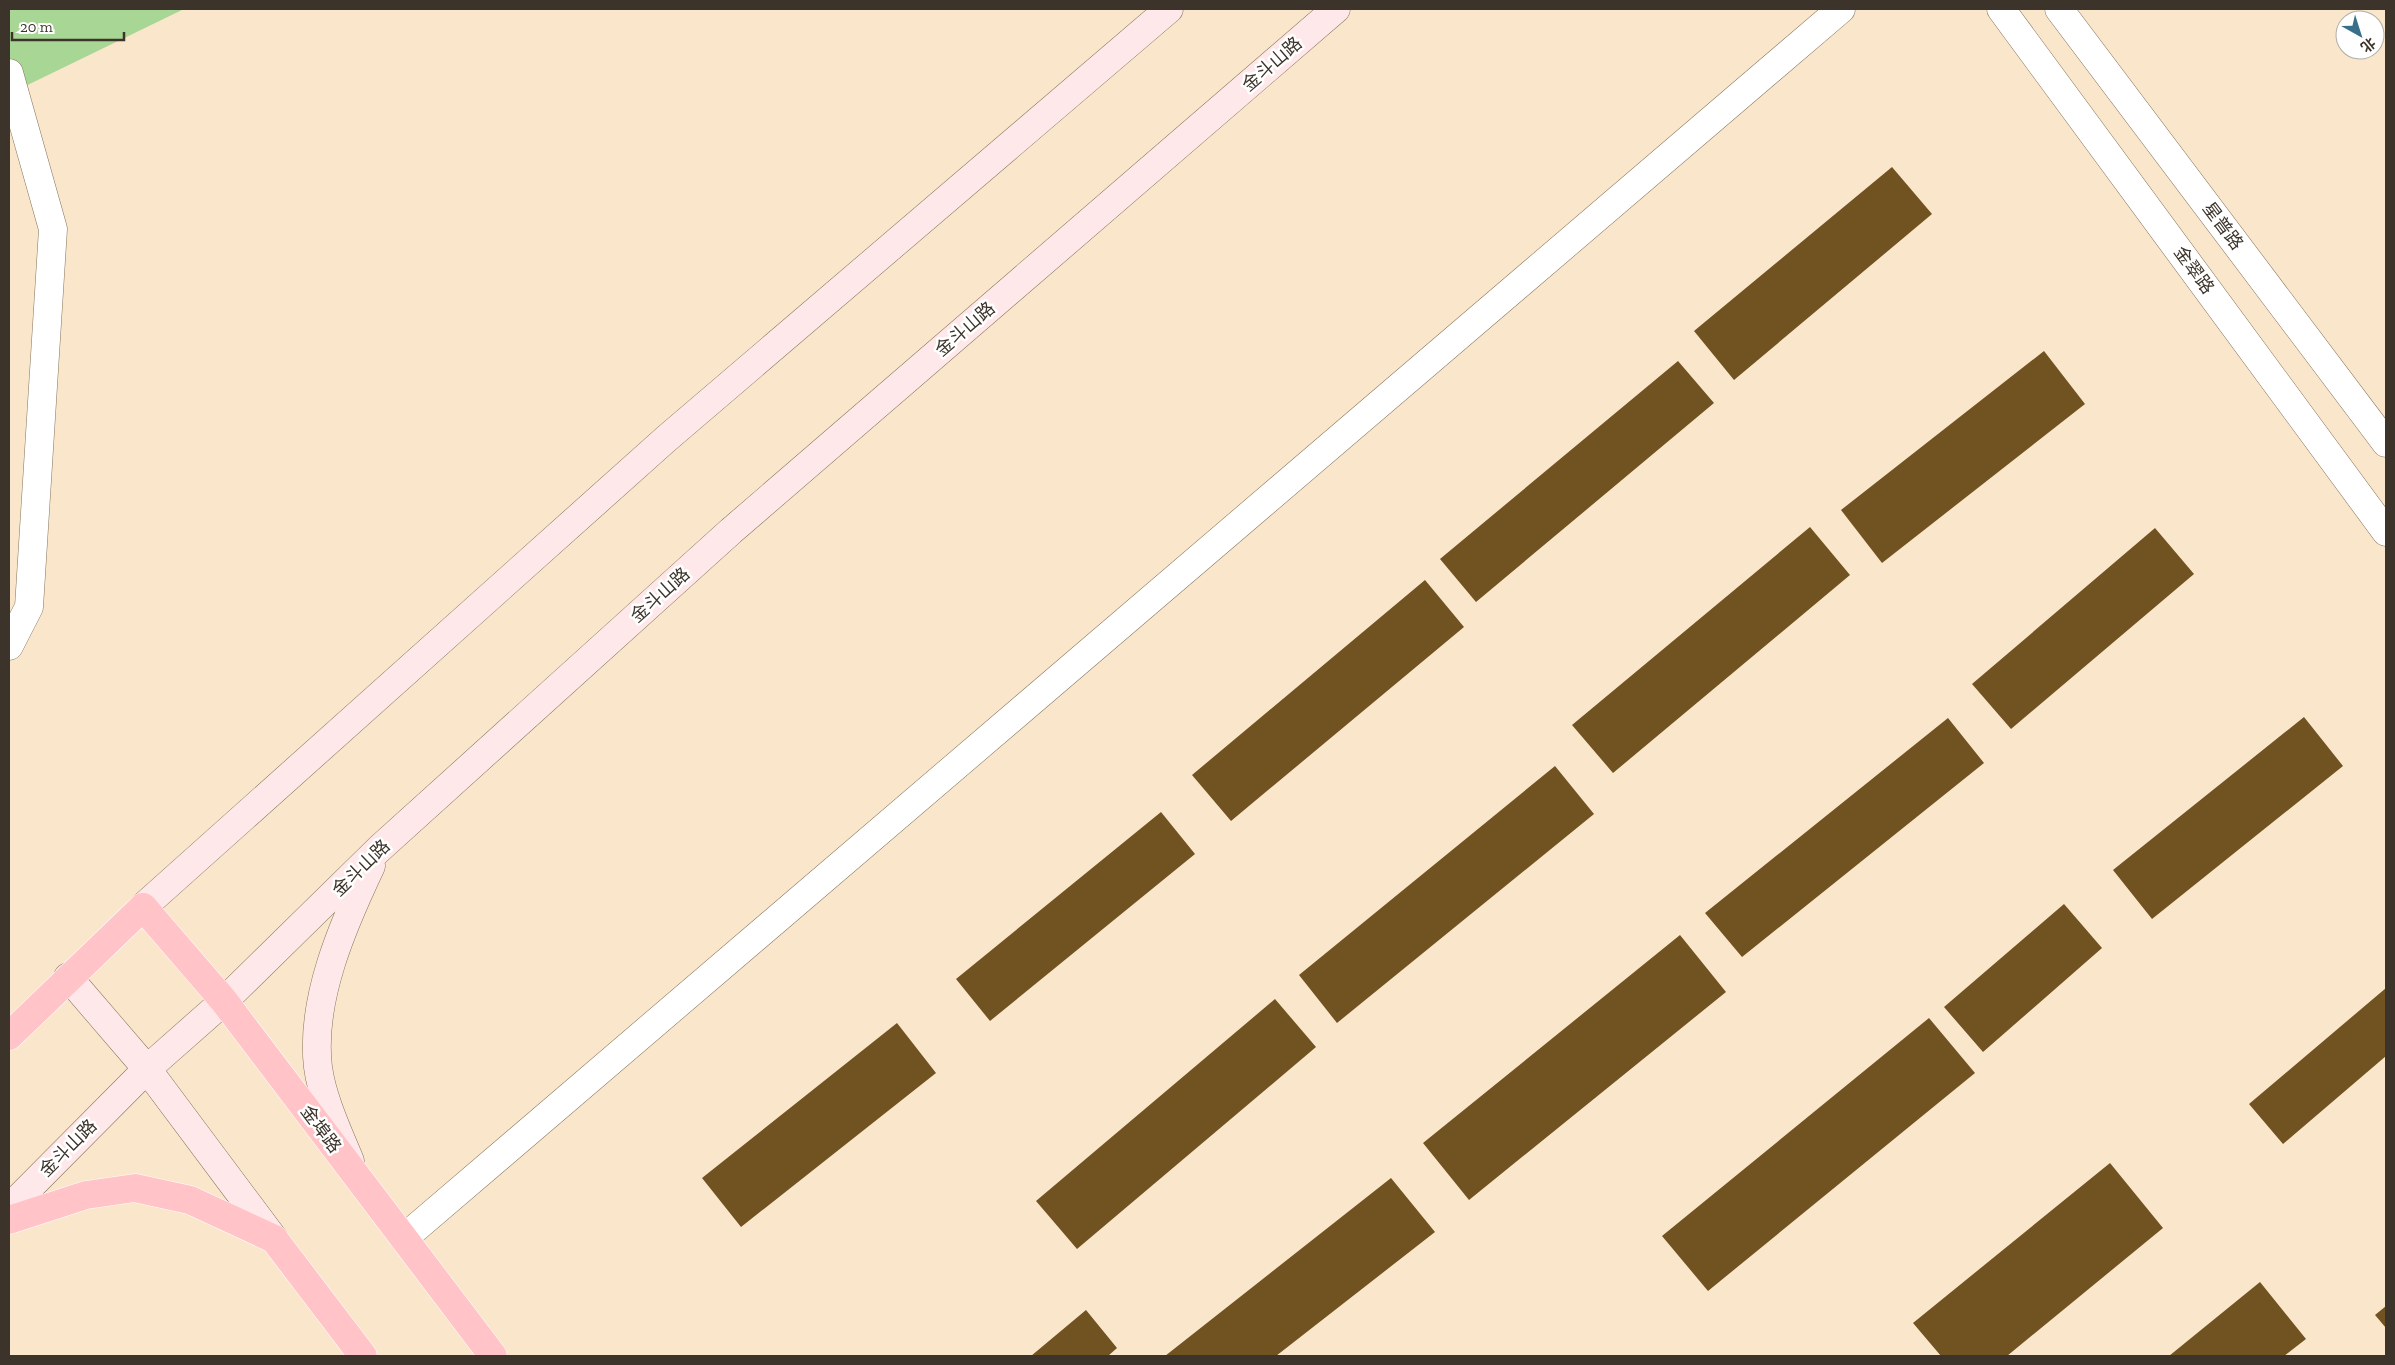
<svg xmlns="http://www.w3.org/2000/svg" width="2395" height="1365" font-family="'Zilla Slab','Noto Sans SC',serif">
<rect width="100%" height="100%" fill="#f9e6cb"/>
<path fill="#a8d795" d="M9,9h175l-175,85z"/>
<path fill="#715322" d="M1892,167l40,47 -198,166 -40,-49z
M2044,351l41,53 -203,159 -41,-53z
M1678,361l36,42 -238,199 -36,-43z
M1810,527l40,48 -237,198 -41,-48z
M2155,528l39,46 -183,155 -39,-45z
M1425,580l39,47 -233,194 -39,-46z
M2304,717l39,49 -191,153 -39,-49z
M1948,718l36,45 -242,194 -37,-44z
M1555,766l39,48 -257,209 -38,-48z
M1161,812l34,42 -205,167 -34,-42z
M2064,904l38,44 -119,104 -39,-45z
M1680,935l46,57 -257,208 -46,-57z
M2386,988v68l-103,88 -34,-40z
M1275,999l41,48 -239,202 -41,-48z
M1929,1018l46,55 -267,218 -46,-55z
M897,1023l39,50 -195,154 -39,-49z
M2110,1163l53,65 -156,128h-66l-28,-33z
M1391,1178l44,54 -159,124h-111z
M2260,1282l46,57 -22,17h-115z
M2386,1306v22l-11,-13z
M1086,1310l31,38 -9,8h-77z"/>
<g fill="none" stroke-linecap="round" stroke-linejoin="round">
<defs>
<path id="minor" d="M9,73l44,156 -24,378 -20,39
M404,1238l1437,-1229"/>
<path id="tertiary" d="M2001,9l385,523
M2059,9l327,434"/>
<path id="secondary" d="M143,907l523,-468 503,-430
M68,977l79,92 127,170
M350,1161c-12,-29 -28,-63 -32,-94 -8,-67 25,-142 53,-201
M9,1208l138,-139 77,-68 155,-152 352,-318 605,-522"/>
<path id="trunk" d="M9,1036l134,-129 81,94 269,355
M9,1220l77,-25 49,-7 55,12 84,39 89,117"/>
</defs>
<use href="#minor" stroke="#85745b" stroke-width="29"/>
<use href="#tertiary" stroke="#85745b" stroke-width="29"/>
<use href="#secondary" stroke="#85745b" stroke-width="29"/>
<use href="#trunk" stroke="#fff" stroke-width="29"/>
<use href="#minor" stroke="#fff" stroke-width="28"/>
<use href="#tertiary" stroke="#fff" stroke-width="28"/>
<use href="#secondary" stroke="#ffe8ea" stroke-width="28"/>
<use href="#trunk" stroke="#ffc3c8" stroke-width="28"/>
</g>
<g text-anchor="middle" stroke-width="5" stroke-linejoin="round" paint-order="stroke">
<g font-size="18" fill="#3c342a" stroke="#fff">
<text transform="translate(1272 64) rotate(-41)" y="6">金斗山路</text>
<text transform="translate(2223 226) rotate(53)" y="6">星普路</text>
<text transform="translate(2194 270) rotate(54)" y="6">金翠路</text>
<text transform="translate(965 329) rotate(-41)" y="6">金斗山路</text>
<text transform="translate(660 595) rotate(-42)" y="6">金斗山路</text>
<text transform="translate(361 868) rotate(-44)" y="6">金斗山路</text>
<text transform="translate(321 1129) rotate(53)" y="6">金埠路</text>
<text transform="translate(68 1148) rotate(-45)" y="6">金斗山路</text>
</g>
</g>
<rect width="2395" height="1365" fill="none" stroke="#3c342a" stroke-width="20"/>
<g transform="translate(2360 35) rotate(141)"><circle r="24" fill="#ffffff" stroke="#b1aeaa"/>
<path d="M0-4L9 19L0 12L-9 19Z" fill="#38708a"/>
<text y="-8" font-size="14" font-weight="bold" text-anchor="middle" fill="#3c342a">北</text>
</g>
<path d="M12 32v8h112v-8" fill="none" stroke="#3c342a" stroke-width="2.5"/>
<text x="20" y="32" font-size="15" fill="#3c342a" stroke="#ffffff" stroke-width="4" paint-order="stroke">20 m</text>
</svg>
